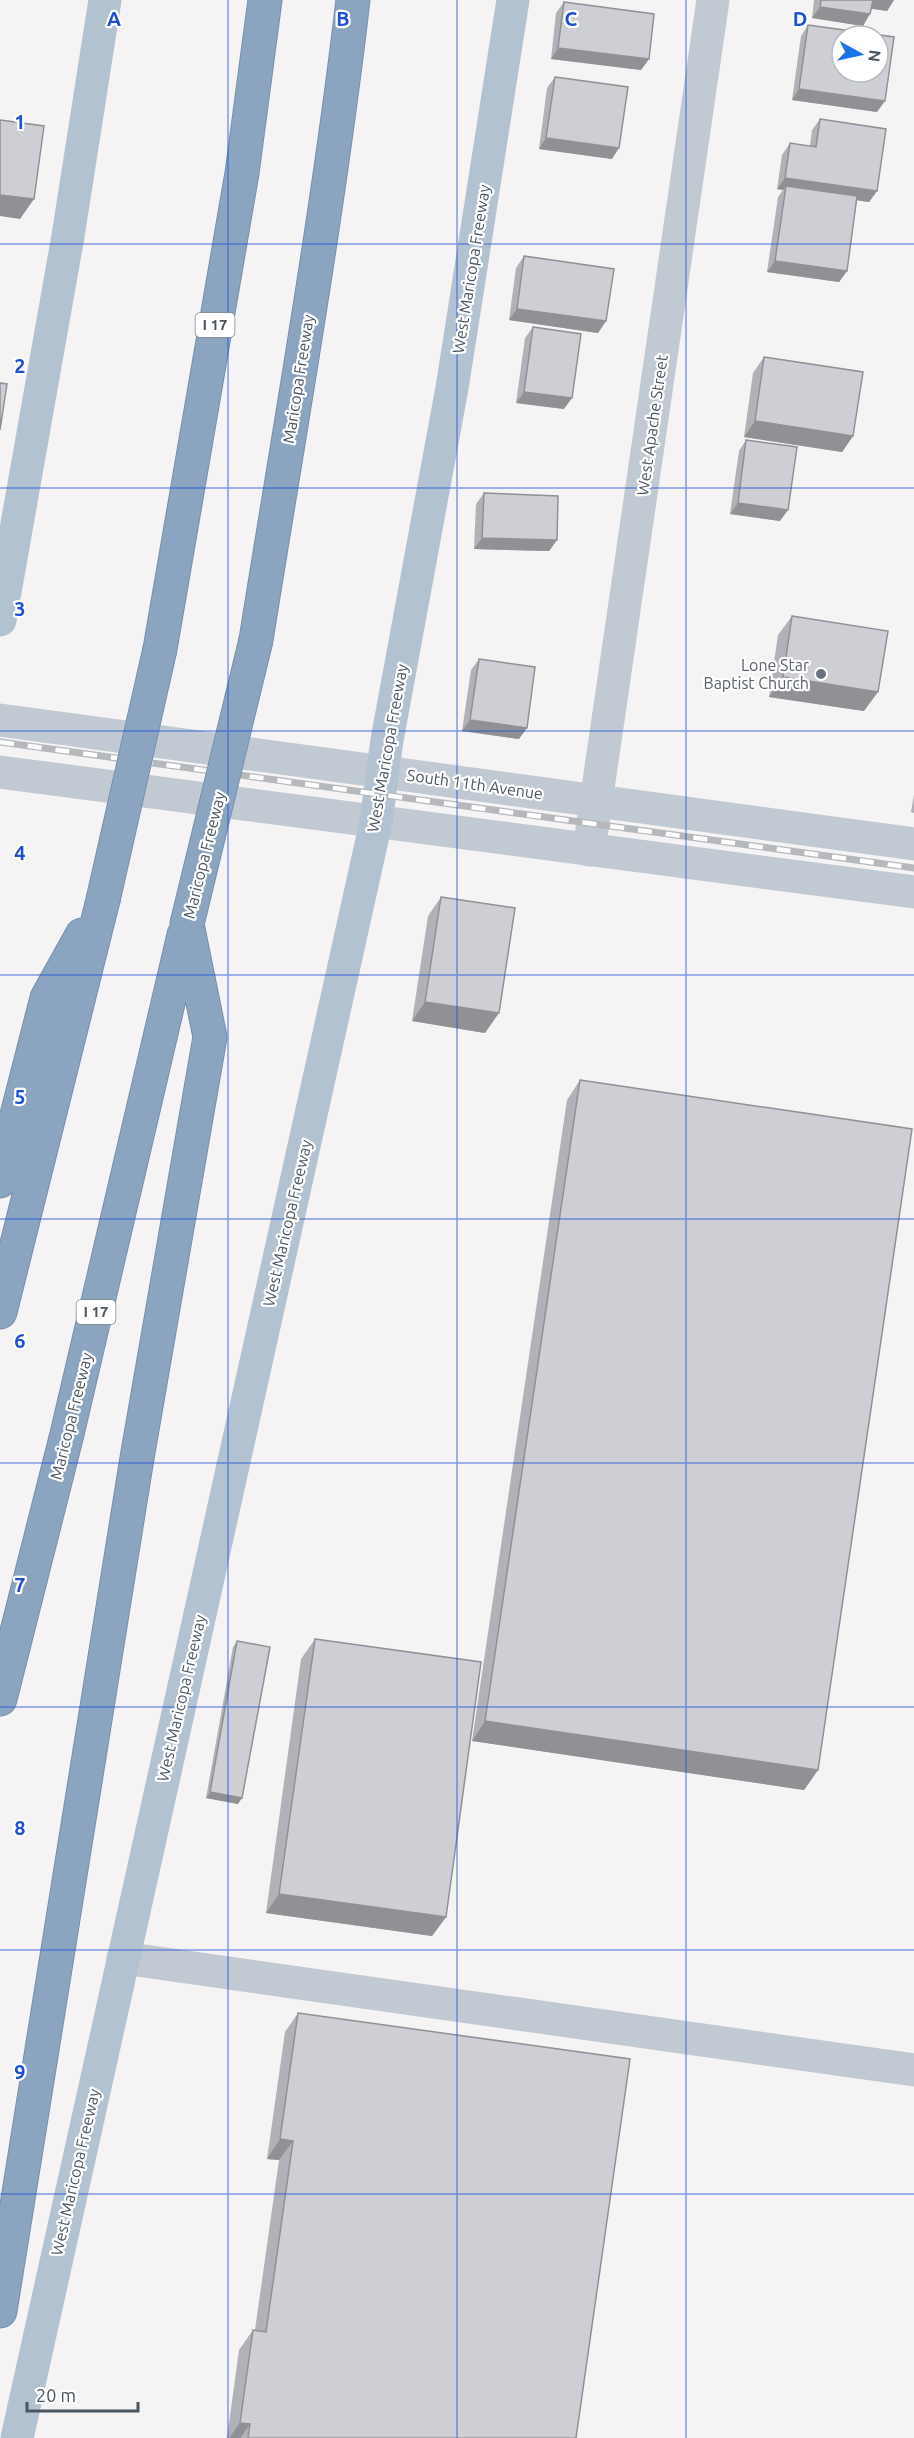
<svg xmlns="http://www.w3.org/2000/svg" width="914" height="2438" font-family="Ubuntu,sans-serif">
<rect width="100%" height="100%" fill="#f5f3f3"/>
<g fill="none" stroke-linecap="round" stroke-linejoin="round">
<defs>
<path id="highway" d="M256,640c34,-213 72,-426 97,-640
M160,649l82,-476 23,-173
M0,1181l47,-183 35,-63
M0,1312l103,-412
M0,1699l67,-265 117,-499
M0,2311l137,-853 73,-421 -23,-113"/>
</defs>
<use href="#highway" stroke="#7690ad" stroke-width="35"/>
<path stroke="#c1cad2" stroke-width="33" d="M0,720l914,124
M0,772l914,120
M589,850l124,-850
M123,1958l791,112"/>
<path stroke="#b3c2d1" stroke-width="33" d="M0,620l68,-384 37,-236
M17,2438l359,-1616 11,-82 65,-352 61,-388"/>
<use href="#highway" stroke="#8ba5c1" stroke-width="33"/>
<defs>
<path id="rail" d="M0,742l914,126"/>
</defs>
<use href="#rail" stroke="#b5b8bd" stroke-width="7"/>
<use href="#rail" stroke="#fff" stroke-width="4.5" stroke-dasharray="14" stroke-linecap="butt"/>
<defs>
<path id="highway-bridge" d="M103,900l57,-251
M187,924l69,-284"/>
</defs>
<use href="#highway-bridge" stroke="#7690ad" stroke-width="35" stroke-linecap="butt"/>
<use href="#highway-bridge" stroke="#8ba5c1" stroke-width="33"/>
</g>
<path fill="#b0b2b7" d="M814,0h80l-7,11 -16,-3 -8,18 -51,-8z
M564,2l85,57 -8,11 -90,-11 5,-46z
M808,25l69,87 -85,-12 9,-64z
M555,77l57,82 -73,-10 8,-61z
M820,119l57,72 -8,11 -12,-2 -10,71 -8,11 -72,-10 11,-75 5,-7 -6,-1 5,-34 8,-12 20,3 2,-16z
M524,256l82,65 -8,12 -89,-13 7,-52z
M533,327l31,82 -48,-6 9,-65z
M764,357l89,79 -11,16 -98,-15 9,-64z
M746,440l34,81 -50,-7 9,-63z
M484,493l73,47 -8,11 -75,-2 2,-45z
M792,616l72,95 -95,-14 9,-62z
M479,659l40,80 -57,-8 9,-61z
M914,794v19l-3,-1z
M441,897l44,136 -73,-12 16,-105z
M580,1080l238,690 -14,20 -332,-49 95,-641z
M315,1639l131,278 -14,19 -166,-23 35,-254z
M237,1641l1,163 -32,-6 27,-151z
M298,2013l278,425h-349l12,-88 14,-20h2l24,-170 -12,-1 18,-127z"/>
<path fill="#909195" d="M871,0h23l-7,11 -22,-3z
M820,7l50,7 -7,12 -51,-8z
M558,48l91,11 -8,11 -90,-11z
M799,89l86,12 -8,11 -85,-12z
M546,138l73,10 -7,11 -73,-10z
M785,178l92,13 -8,11 -84,-12 1,-4 -3,4 -6,-1z
M0,195l34,4 -14,20 -20,-3z
M775,261l72,10 -8,11 -72,-10z
M517,309l89,12 -8,12 -89,-13z
M524,392l48,6 -8,11 -48,-6z
M755,421l98,15 -11,16 -98,-15z
M738,503l50,7 -8,11 -50,-7z
M482,538l75,2 -8,11 -75,-2z
M783,677l95,15 -14,19 -95,-14z
M470,720l57,8 -8,11 -57,-8z
M425,1002l74,11 -14,20 -73,-12z
M485,1721l333,49 -14,20 -332,-49z
M210,1792l32,6 -4,6 -32,-6z
M279,1894l167,23 -14,19 -166,-23z
M280,2139l13,2 -14,19 -12,-1z
M240,2423l10,1 -10,14h-11z"/>
<path fill="#cdcfd5" stroke="#909195" stroke-width="1.5" fill-rule="evenodd" d="M821,0h52l-3,14 -50,-7z
M564,2l90,12 -5,45 -91,-11z
M808,25l86,12 -9,64 -86,-12zM842,36h36v36h-36z
M555,77l73,10 -9,61 -73,-10z
M820,119l66,10 -9,62 -92,-13 5,-35 26,4z
M0,120l44,6 -10,73 -34,-4z
M786,186l71,10 -10,75 -72,-10z
M524,256l90,13 -8,52 -89,-12z
M533,327l48,7 -9,64 -48,-6z
M764,357l99,15 -10,64 -98,-15z
M0,383l7,1 -7,46z
M746,440l51,7 -9,63 -50,-7z
M484,493l74,3 -1,44 -75,-2z
M792,616l96,15 -10,61 -95,-15z
M479,659l56,8 -8,61 -57,-8z
M441,897l74,11 -16,105 -74,-11z
M580,1080l332,49 -94,641 -333,-49z
M315,1639l166,23 -35,255 -167,-23z
M237,1641l33,6 -28,151 -32,-6z
M298,2013l332,46 -54,379h-328l2,-14 -10,-1 13,-93 13,2 27,-191 -13,-2z"/>
<path fill="none" stroke="#1d4ed8" stroke-width="1.5" stroke-opacity="0.55" d="M228,0v2438M457,0v2438M686,0v2438M0,244h914M0,488h914M0,731h914M0,975h914M0,1219h914M0,1463h914M0,1707h914M0,1950h914M0,2194h914"/>
<circle fill="#6b7280" stroke="#fff" stroke-width="2" cx="821" cy="674" r="6"/>
<g text-anchor="middle" stroke-width="4.5" stroke-linejoin="round" paint-order="stroke">
<g fill="#fff" stroke="#808990" stroke-width="1.5">
<rect x="195.5" y="313" width="39" height="24" rx="4.5"/>
<rect x="76.5" y="1300" width="39" height="24" rx="4.5"/>
</g>
<g font-size="15" font-weight="bold" fill="#4a5661">
<text x="215" y="330">I 17</text>
<text x="96" y="1317">I 17</text>
</g>
<g font-size="16" fill="#4a5661" stroke="#fff">
<text transform="translate(471 269) rotate(-81)" y="6">West Maricopa Freeway</text>
<text transform="translate(298 379) rotate(-81)" y="6">Maricopa Freeway</text>
<text transform="translate(652 425) rotate(-82)" y="6">West Apache Street</text>
<text transform="translate(387 748) rotate(-80)" y="6">West Maricopa Freeway</text>
<text transform="translate(475 784) rotate(8)" y="6">South 11th Avenue</text>
<text transform="translate(204 855) rotate(-76)" y="6">Maricopa Freeway</text>
<text transform="translate(287 1223) rotate(-77)" y="6">West Maricopa Freeway</text>
<text transform="translate(71 1416) rotate(-76)" y="6">Maricopa Freeway</text>
<text transform="translate(181 1698) rotate(-77)" y="6">West Maricopa Freeway</text>
<text transform="translate(75 2172) rotate(-77)" y="6">West Maricopa Freeway</text>
</g>
<g font-size="16" fill="#5b616d" stroke="#fff" text-anchor="end">
<text x="809" y="671">Lone Star<tspan x="809" dy="18">Baptist Church</tspan></text>
</g>
</g>
<g font-size="20" text-anchor="middle" font-weight="bold" fill="#1d4ed8" stroke="#fff" stroke-width="4.5" stroke-linejoin="round" paint-order="stroke">
<text x="114" y="26">A</text>
<text x="343" y="26">B</text>
<text x="571" y="26">C</text>
<text x="800" y="26">D</text>
<text x="20" y="129">1</text>
<text x="20" y="373">2</text>
<text x="20" y="616">3</text>
<text x="20" y="860">4</text>
<text x="20" y="1104">5</text>
<text x="20" y="1348">6</text>
<text x="20" y="1592">7</text>
<text x="20" y="1835">8</text>
<text x="20" y="2079">9</text>
</g>
<g transform="translate(860 54) rotate(98)"><circle r="28" fill="#ffffff" stroke="#b7bbc0" stroke-width="1.5"/>
<path d="M0-4.5L10 22L0 15L-10 22Z" fill="#1a73e8"/>
<text y="-9" font-size="16" font-weight="bold" text-anchor="middle" fill="#4a5661">N</text>
</g>
<path d="M27 2402v9h111v-9" fill="none" stroke="#4a5661" stroke-width="3"/>
<text x="36" y="2402" font-size="18" fill="#4a5661" stroke="#ffffff" stroke-width="4.5" paint-order="stroke">20 m</text>
</svg>
